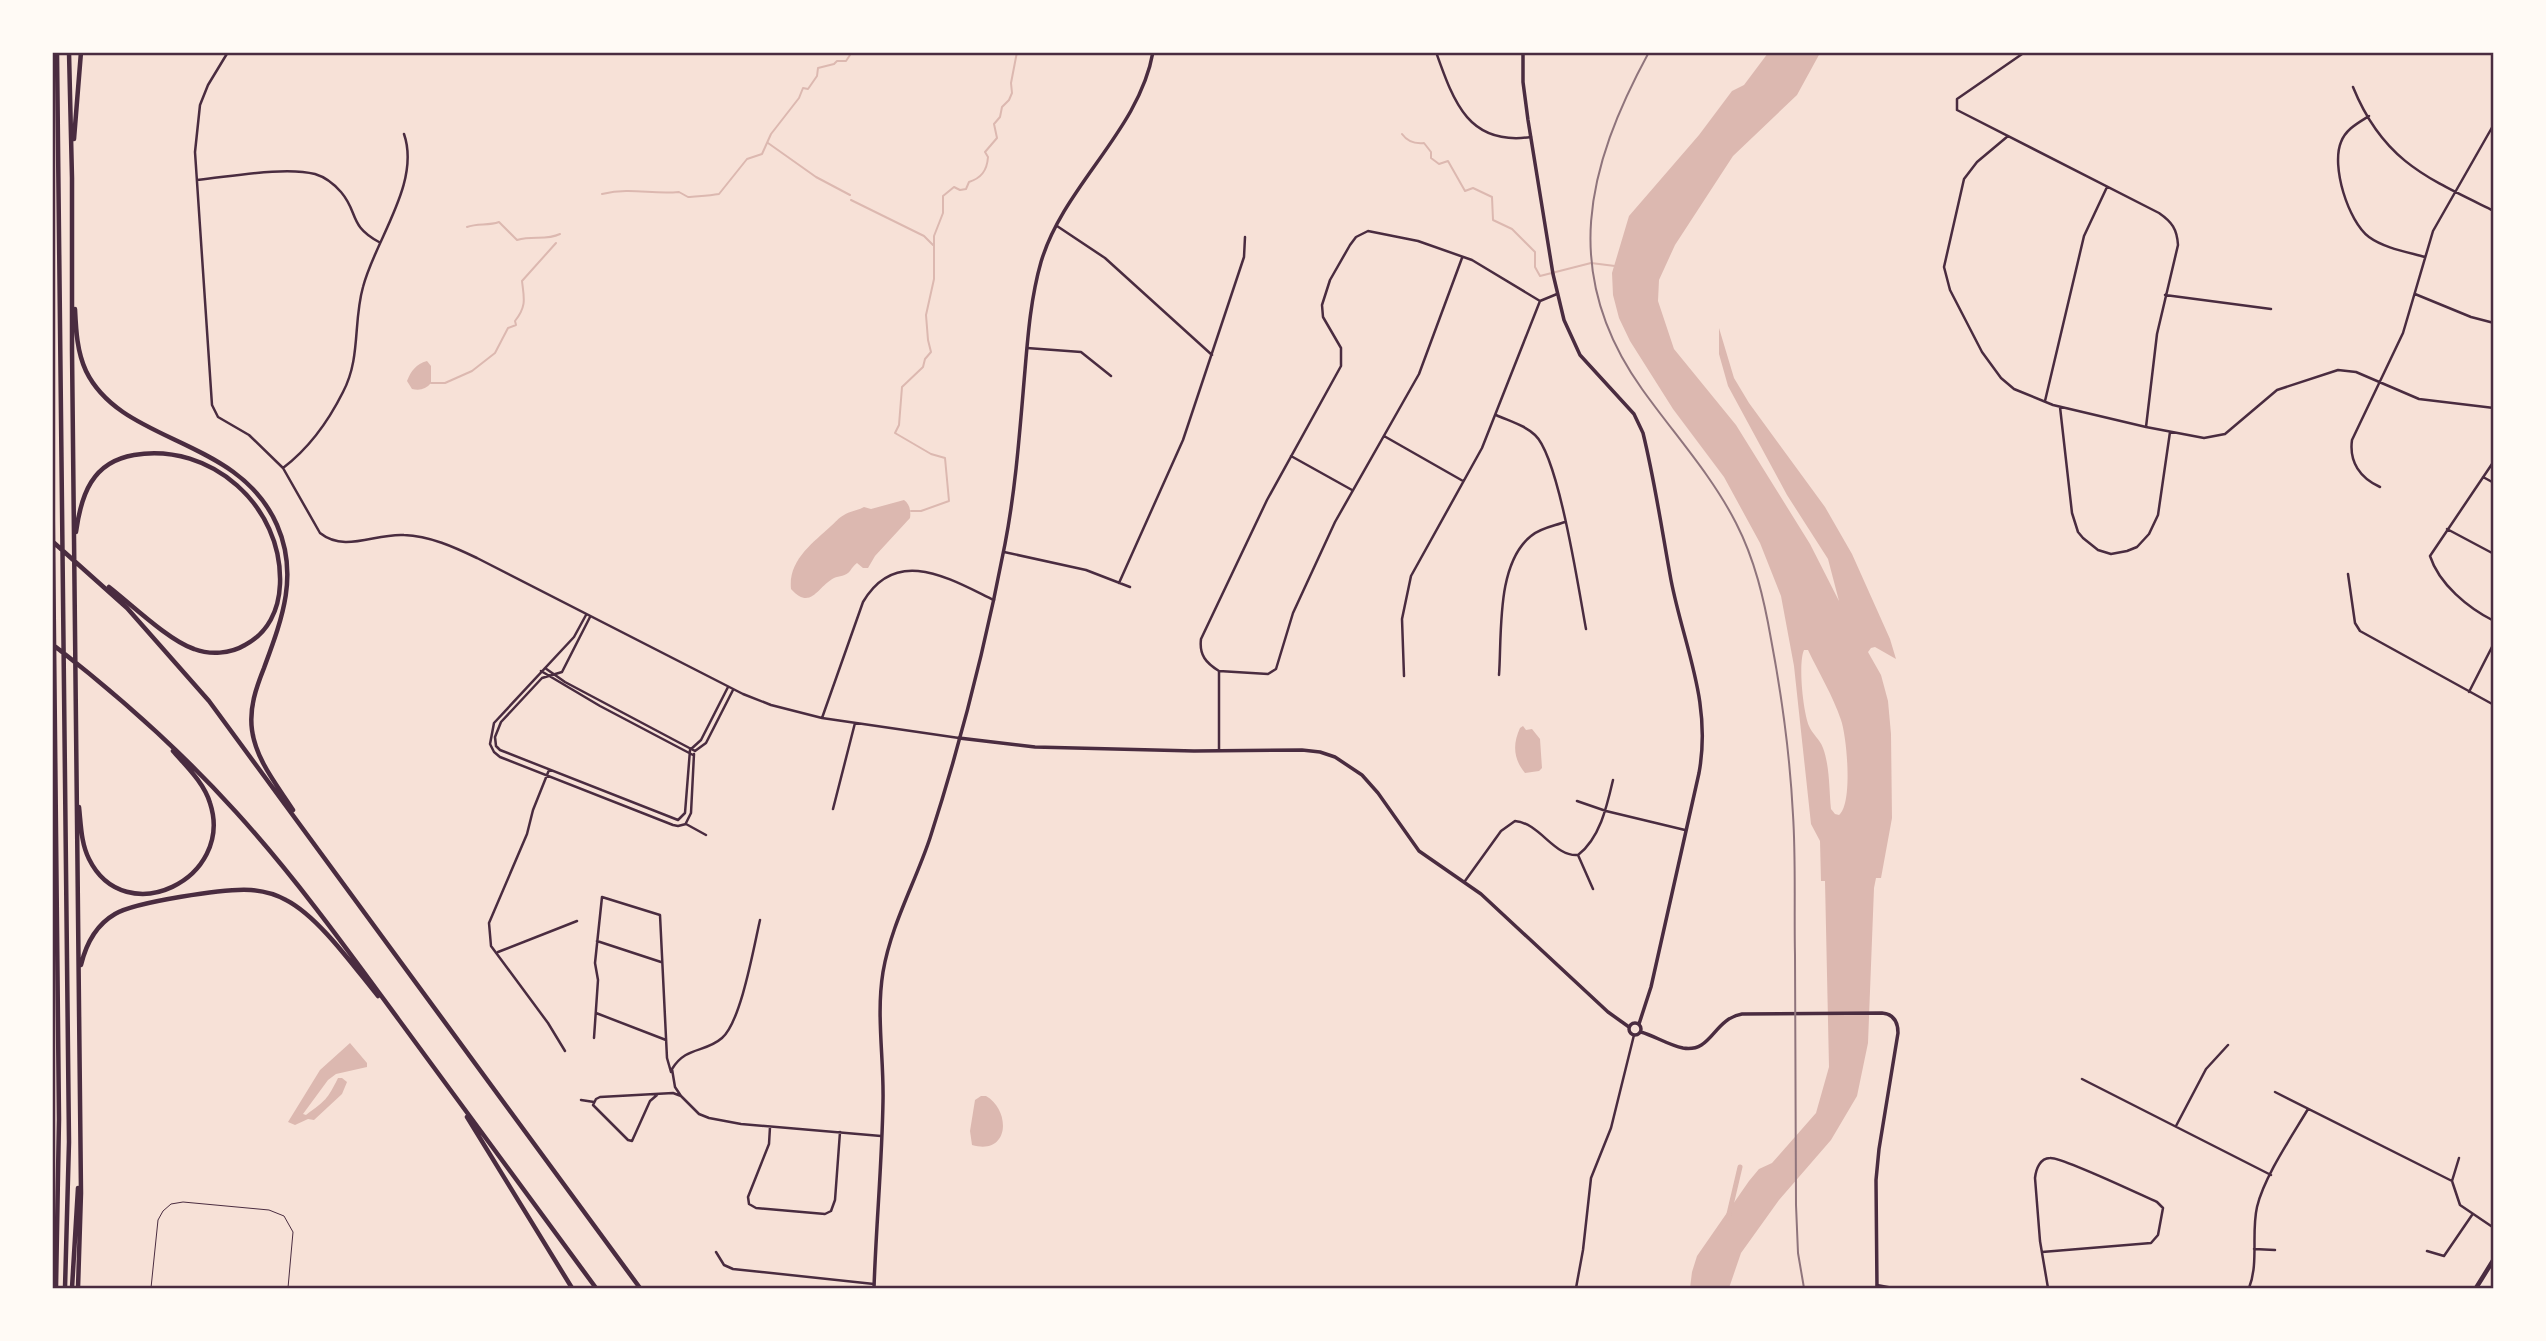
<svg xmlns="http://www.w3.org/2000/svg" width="2546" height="1341" font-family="'DejaVu Sans',sans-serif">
<rect width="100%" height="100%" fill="#f7e1d7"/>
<path fill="#dcb8b0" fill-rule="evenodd" d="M1768,53h52l-23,42 -64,61 -58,89 -16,35 -1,21 16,48 62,76 74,119 29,57 -11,-42 -41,-64 -59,-109 -9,-32v-26l15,50 15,25 76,104 27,47 38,85 6,20 -21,-12 -4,1 -3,4 13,23 7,26 3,33 1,84 -11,60h-5l-2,10 -6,155 -11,53 -26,44 -52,60 -38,53 -12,35h-39l2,-16 5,-16 52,-75 10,-12 13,-6 44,-50 13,-46 -4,-186h-4l-1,-40 -9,-17 -17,-158 -13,-70 -21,-53 -36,-66 -51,-68 -43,-68 -11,-23 -6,-23 -1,-22 17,-57 70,-81 33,-44 12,-6zM1804,650h4c11,23 25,46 33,70 6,17 12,84 -2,95l-4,-1 -4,-5c-2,-19 -1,-42 -8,-61 -3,-9 -11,-14 -14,-22 -6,-14 -11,-63 -5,-76z
M427,361l4,5v17c-5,6 -11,8 -19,6l-5,-8c4,-10 9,-17 20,-20z
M904,500c6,4 7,12 6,18l-35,38 -7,12h-5l-6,-5c-3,2 -5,5 -7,8 -4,5 -11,5 -16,7 -17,9 -23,33 -43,11 -3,-29 22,-46 40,-63 5,-4 7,-8 13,-11 6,-4 13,-4 20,-8l7,2z
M1523,726l3,4 6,-1 8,10 2,29 -3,3 -14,2c-11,-13 -13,-28 -5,-45z
M350,1043l17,20v4l-31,7 -8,6 -25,34 3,1c20,-15 21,-15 32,-37h4l5,4 -5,12 -28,26 -6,-1 -13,6 -7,-3 32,-52z
M981,1096h5c25,14 24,60 -14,49l-2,-14 5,-31z"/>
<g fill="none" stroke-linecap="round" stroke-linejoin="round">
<path stroke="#dcb8b0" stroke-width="2" d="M1402,134c5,7 13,10 22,9l7,9v6l8,6 9,-3 17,30 8,-3 19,9 1,23 19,9 23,23v15l5,9 51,-13 24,3
M768,143l48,34 34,18
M602,194c31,-7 49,1 77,-2l9,5c9,-1 20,-1 31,-3l28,-35 15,-5 9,-20 28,-36 4,-10 5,1 9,-13 1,-8 16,-4 3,-3h9l6,-9
M851,200l73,36 9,9
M467,227c11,-4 21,-1 32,-5l18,18c17,-5 28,1 43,-6
M431,383h14l27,-12 23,-18 13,-25 8,-3 -1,-4c12,-15 9,-23 7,-40l34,-38
M911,511h10l28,-10 -4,-43 -14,-4 -36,-21 4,-8 3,-38 21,-20 2,-8 6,-7 -3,-12 -2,-25 8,-36v-43l9,-23v-17l11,-9 6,3 6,-1 3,-7c12,-4 18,-11 19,-25l-3,-5 12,-14 -3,-14 6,-7 2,-10 7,-7 3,-7 -1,-10 6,-31"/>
<path stroke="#dcb8b0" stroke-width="5" d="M1728,1218l12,-51"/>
<path stroke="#4a2c40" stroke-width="1" d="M151,1288l7,-68 5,-9 8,-7 12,-2 86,8 15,6 9,16 -5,56"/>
<path stroke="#4a2c40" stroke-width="2.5" d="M228,52l-20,33 -8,20 -5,47 17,253 6,12 31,18 34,33 37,65c25,20 55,0 84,2 26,1 50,12 73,23l266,136 28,11 51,13 137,20
M1436,52c18,51 33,94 95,85
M2025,52l-68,47v11l202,103c13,9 18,16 19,32l-21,89 -11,93
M2353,87c30,74 74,91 141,124
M2369,116c-11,7 -23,13 -28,26 -10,24 7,79 28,95 15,11 38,15 56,20
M2008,136l-31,26 -13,17 -20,88 6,23 32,62 19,26 13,11 39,16 93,22 58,11 21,-4 52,-44 61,-20 18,2 63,27 75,9
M197,180c32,-3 88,-14 118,-6 10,3 19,10 26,18 18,21 7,33 38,50
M1057,226l48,32 107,97
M2415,294l56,23 23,6
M2165,295l106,14
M1540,301l17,-7
M1027,348l54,4 30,24
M2045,401l39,-165 23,-49
M2060,407l12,106 6,19 5,6 15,12 13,4 16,-3 10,-4 12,-13 9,-19 12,-83
M1496,415c13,6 29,10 39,20 24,22 44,157 51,194
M1384,436l79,45
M1291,456l61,34
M2494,461l-64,95c9,28 38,52 64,65
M283,468c25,-19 46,-48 60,-76 18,-34 10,-70 20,-105 12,-47 58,-104 41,-153
M2483,477l11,6
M2380,487c-20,-9 -31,-25 -28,-47l51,-107 30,-102 61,-107
M2447,529l47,25
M1004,552l82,18 44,17
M2348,574l7,49 5,8 134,74
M1119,583l64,-143 61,-183 1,-20
M586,615l-12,22 -80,86 -4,21 4,8 6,5 173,68 5,1 8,-2
M590,617l-28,55 -20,6 -41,44 -6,15 1,9 4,4 178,70 7,-7 5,-63 11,-10 27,-53
M545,668l20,14 130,69
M541,671l59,35 93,49
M1219,671l49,3 8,-5 17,-56 42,-91 84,-148 43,-116
M1499,675c3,-41 -3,-111 32,-139 9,-8 23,-10 34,-14
M1404,676l-2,-57 9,-43 71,-128 58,-147
M2469,692l25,-49
M822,718l41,-116c33,-57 87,-23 131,-2
M1219,750v-79c-13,-8 -20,-16 -18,-32l66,-139 74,-134v-18l-18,-31 -1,-12 8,-25 20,-35 6,-8 12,-6 50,10 54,19 68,41
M695,751l11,-8 27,-53
M549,770l-16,40 -6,24 -38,89 2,23 57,77 17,28
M1577,801l29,10 79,19
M833,809l22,-86
M686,823l5,-10 3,-59
M686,824l20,11
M1578,855c22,-17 29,-49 35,-75
M1578,855l15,34
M1465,881l36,-50 14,-10c25,2 39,36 63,34
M760,920c-6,26 -19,102 -38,118 -17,15 -36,8 -50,31l3,18 6,9 18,18 10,4 32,6 140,12
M597,941l64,21
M498,952l79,-31
M596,1013l70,27
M594,1038l4,-58 -3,-17 7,-66 58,18 7,143 4,14
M2082,1079l189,96
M2275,1092l177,89 8,24 34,23
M657,1095l-7,6 -18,40 -4,-1 -35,-35 3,-6 4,-2 73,-4 8,3
M581,1100l13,2
M2176,1126l30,-57 22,-24
M770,1127l-1,17 -21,53 1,7 7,4 69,6 6,-3 4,-11 5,-68
M2452,1181l7,-23
M2254,1249l21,1
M2427,1251l17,5 28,-41
M716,1252l8,13 9,4 141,15
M2042,1252l109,-9 7,-8 5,-27 -6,-6c-16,-7 -95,-45 -107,-44 -10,0 -14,11 -15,20l5,63 8,47
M1877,1285l16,3
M1576,1288l7,-38 8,-72 20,-50 23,-93
M2249,1288c10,-25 2,-55 8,-81 7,-30 35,-71 51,-98"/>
<path stroke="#4a2c40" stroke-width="3.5" d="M1523,52v30l5,38 25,154 11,46 16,35 54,59 9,19c12,49 19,98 28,147 13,67 41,122 28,193l-48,214 -12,37
M959,738l76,9 159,4 108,-1 18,2 15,5 27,18 16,18 41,58 62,43 127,118 21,15
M1629 1029a6 6 0 1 1 12 0a6 6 0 1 1-12 0Z
M1641,1032c14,4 27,13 42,16 29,5 30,-29 59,-34l140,-1c12,1 16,9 16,20l-19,116 -3,31 1,108"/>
<path stroke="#4a2c40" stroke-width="3.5" d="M874,1288c2,-62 8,-124 9,-187 1,-43 -7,-86 0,-129 8,-47 32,-89 47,-134 31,-96 56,-195 75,-294 11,-57 15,-116 20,-174 3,-36 6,-73 16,-108 23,-77 98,-131 112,-210"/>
<path stroke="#4a2c40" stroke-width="4.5" d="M2476,1288l18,-29"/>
<path stroke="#4a2c40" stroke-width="4.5" d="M57,52l12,1090 -4,146
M69,52l3,126v172l9,843 -3,95
M74,139l7,-87
M75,309c1,21 2,43 11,62 36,74 152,65 191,154 22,50 5,94 -13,143 -8,20 -15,40 -12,62 4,30 25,55 41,80
M52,447l7,672 -3,169
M76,532c5,-37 16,-70 58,-77 77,-13 149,51 146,129 -1,26 -12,49 -35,61 -15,9 -35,10 -51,4 -26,-9 -63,-45 -85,-62
M52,541l75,67 82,93 431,587
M52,644c66,51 128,106 184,168 59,65 111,137 163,208 66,89 131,179 197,268
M79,807c2,18 2,36 10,52 36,73 146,20 121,-56 -6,-20 -23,-36 -37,-52
M81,965c5,-21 15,-40 34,-51 20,-12 111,-26 136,-24 12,1 24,4 35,10 33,17 68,67 92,96
M467,1117l105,171
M72,1288l6,-100"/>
<path stroke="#8f747c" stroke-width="2" d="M1649,52c-63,116 -89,222 -7,337 32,45 69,85 94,134 19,37 28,76 35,116 11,58 19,117 22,176 3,46 1,93 2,140 0,83 1,166 1,250l2,48 6,35"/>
</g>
<rect width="2546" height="1341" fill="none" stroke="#fffaf5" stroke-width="108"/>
<rect x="54" y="54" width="2438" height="1233" fill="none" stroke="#4a2c40" stroke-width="2.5"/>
</svg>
